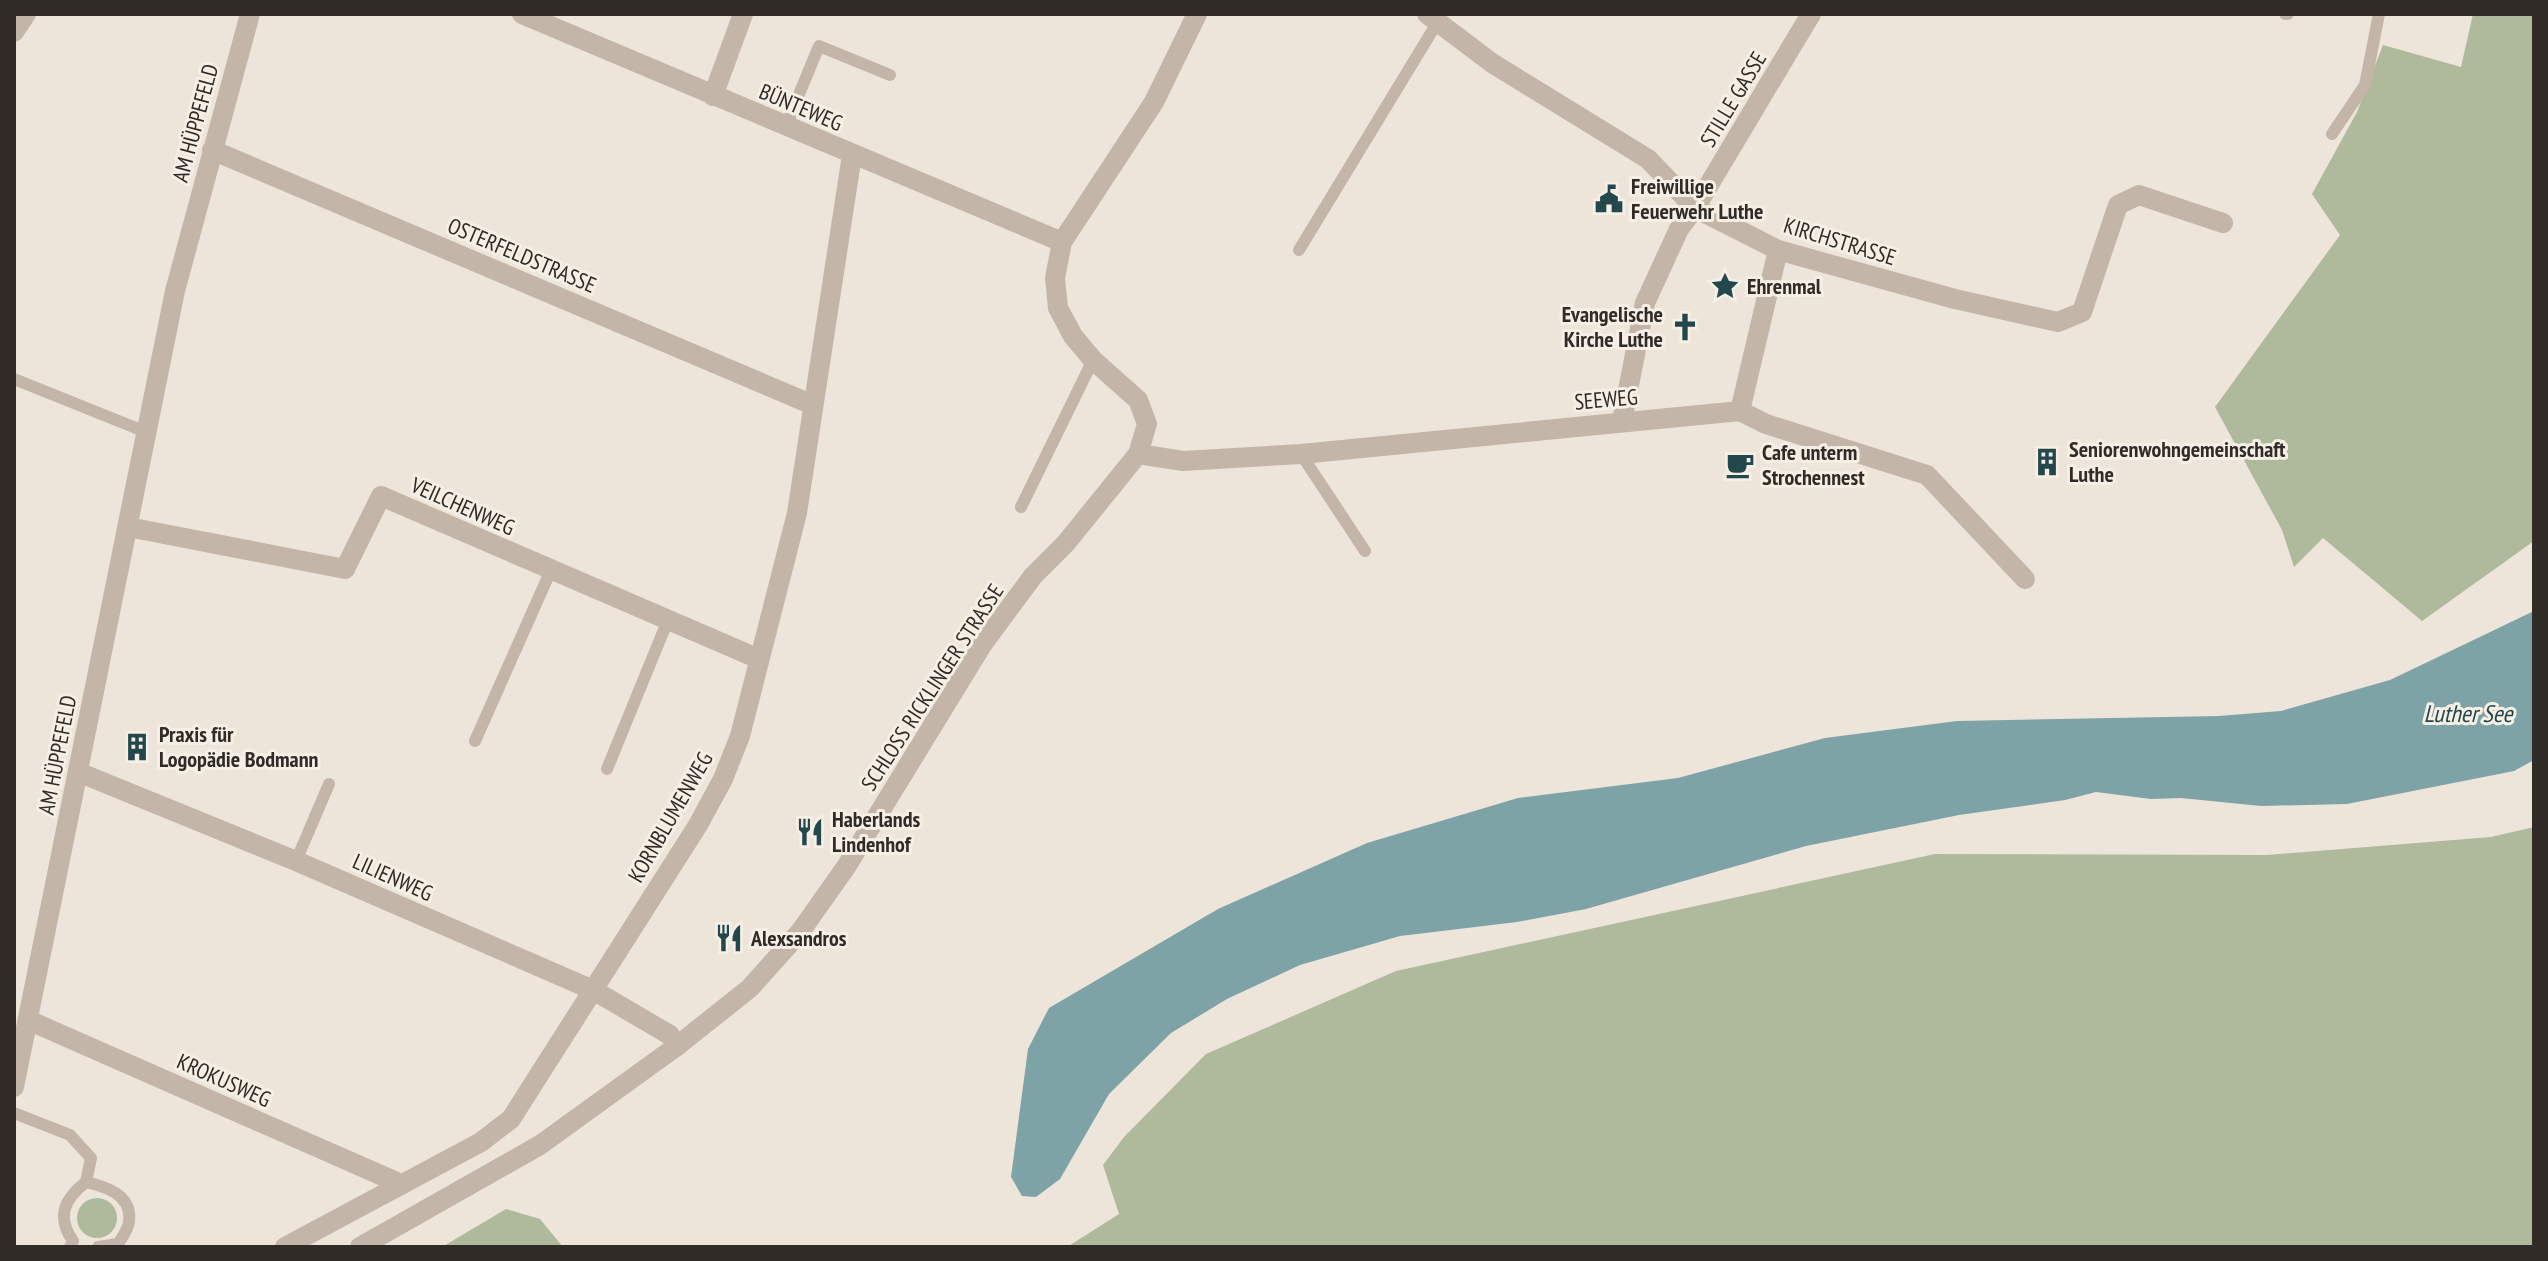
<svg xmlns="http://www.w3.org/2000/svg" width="2548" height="1261" font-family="'PT Sans Narrow',sans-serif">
<rect width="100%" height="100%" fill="#ede5da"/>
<path fill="#afba9c" d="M2473,14h61v527l-112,80 -99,-83 -29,29 -12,-37 -67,-123 125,-172 -28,-41 45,-82 26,-67 78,22z
M2534,827v420h-1467l52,-33 -16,-49 21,-28 82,-83 190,-83 539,-117 332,1 224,-18z
M77 1218a20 20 0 1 1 40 0a20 20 0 1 1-40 0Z
M506,1209l34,10 23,28h-121z"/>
<path fill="#7da3a6" d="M2534,611v149l-20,11 -167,33 -86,2 -80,-8 -30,1 -55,-7 -31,8 -106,15 -153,31 -220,63 -69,13 -117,14 -100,29 -73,34 -56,34 -62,61 -49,85 -24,18 -14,-1 -11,-19 17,-128 21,-41 169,-99 149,-66 151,-45 160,-20 147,-40 132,-17 262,-5 62,-5 109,-31z"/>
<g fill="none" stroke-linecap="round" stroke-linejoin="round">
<path stroke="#c3b6a8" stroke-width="12" d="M2285,14h3
M786,126l33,-80 71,29
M2332,134l33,-49 14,-71
M1299,250l138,-227
M14,379l132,53
M1301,454l64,97
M1021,507l72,-147
M475,741l76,-171
M607,769l61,-149
M296,861l33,-77
M14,1113l56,22 21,23 -5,24c-22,17 -30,35 -13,59l-3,6
M86,1182c21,5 46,13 43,39 0,7 -7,17 -11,23l-20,3"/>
<path stroke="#c3b6a8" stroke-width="20" d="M522,14l540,228
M1427,14l65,49 156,96 47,49 83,42 177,49 103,23 24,-10 36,-107 21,-10 84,28
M14,32l12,-18
M713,96l30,-82
M212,150l601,255
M1740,411l38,-161
M1622,421l23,-118 34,-74 16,-21 116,-194
M1138,454l45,7 118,-7 439,-43 26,13 161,51 98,104
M128,527l217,42 36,-73 378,163
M78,772l218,89 297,129 77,45 7,11
M28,1020l373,164
M14,1087l161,-796 75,-277
M285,1247l196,-105 30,-23 187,-294 25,-46 17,-43 57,-223 55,-358"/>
<path stroke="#c3b6a8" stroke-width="20" d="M360,1247l180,-102 137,-99 73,-58 50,-56 46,-65 136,-222 51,-69 33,-33 72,-89 9,-30 -9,-24 -45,-40 -20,-24 -15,-28 -3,-30 7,-36 92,-140 43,-88"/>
</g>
<defs>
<symbol id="civic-bare" viewBox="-9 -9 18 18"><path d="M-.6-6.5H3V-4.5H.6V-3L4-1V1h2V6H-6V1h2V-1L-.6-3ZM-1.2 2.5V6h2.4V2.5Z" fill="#22484d" stroke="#f6efe5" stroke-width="2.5" paint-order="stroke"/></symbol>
<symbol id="sight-bare" viewBox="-9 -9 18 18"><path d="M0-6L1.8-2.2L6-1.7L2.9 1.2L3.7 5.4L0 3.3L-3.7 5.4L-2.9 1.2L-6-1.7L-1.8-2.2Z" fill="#22484d" stroke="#f6efe5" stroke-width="2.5" paint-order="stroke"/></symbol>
<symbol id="church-bare" viewBox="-9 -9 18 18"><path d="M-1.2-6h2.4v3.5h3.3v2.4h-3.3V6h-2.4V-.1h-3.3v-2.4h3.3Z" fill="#22484d" stroke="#f6efe5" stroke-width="2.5" paint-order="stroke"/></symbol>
<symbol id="building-bare" viewBox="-9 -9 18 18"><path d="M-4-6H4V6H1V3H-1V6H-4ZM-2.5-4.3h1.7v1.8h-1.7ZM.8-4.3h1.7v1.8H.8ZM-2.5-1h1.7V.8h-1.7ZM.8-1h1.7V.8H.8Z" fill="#22484d" stroke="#f6efe5" stroke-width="2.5" paint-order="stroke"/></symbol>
<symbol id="cafe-bare" viewBox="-9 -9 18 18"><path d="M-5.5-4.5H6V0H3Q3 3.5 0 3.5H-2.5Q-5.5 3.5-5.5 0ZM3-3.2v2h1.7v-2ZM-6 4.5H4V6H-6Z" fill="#22484d" stroke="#f6efe5" stroke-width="2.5" paint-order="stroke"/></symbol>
<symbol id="restaurant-bare" viewBox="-9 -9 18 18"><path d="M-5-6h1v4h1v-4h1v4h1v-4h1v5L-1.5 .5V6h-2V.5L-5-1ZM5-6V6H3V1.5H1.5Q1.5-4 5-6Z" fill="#22484d" stroke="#f6efe5" stroke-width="2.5" paint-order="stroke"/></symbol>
</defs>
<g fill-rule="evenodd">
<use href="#civic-bare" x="1589" y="179" width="40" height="40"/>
<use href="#sight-bare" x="1705" y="266" width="40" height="40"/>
<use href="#church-bare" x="1665" y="307" width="40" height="40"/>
<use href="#building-bare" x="2027" y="442" width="40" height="40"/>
<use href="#cafe-bare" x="1720" y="445" width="40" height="40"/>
<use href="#building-bare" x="117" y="727" width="40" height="40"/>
<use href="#restaurant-bare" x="790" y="812" width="40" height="40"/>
<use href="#restaurant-bare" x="709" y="918" width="40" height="40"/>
</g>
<g text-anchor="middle" stroke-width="6" stroke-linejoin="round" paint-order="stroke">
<g font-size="22" fill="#312b27" stroke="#f6efe5">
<text transform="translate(1733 99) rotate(-59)" y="8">STILLE GASSE</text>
<text transform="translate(801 107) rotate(23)" y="8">BÜNTEWEG</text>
<text transform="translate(195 123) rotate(-75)" y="8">AM HÜPPEFELD</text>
<text transform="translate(1840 241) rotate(17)" y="8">KIRCHSTRASSE</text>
<text transform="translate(522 255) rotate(23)" y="8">OSTERFELDSTRASSE</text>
<text transform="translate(1606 399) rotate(-5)" y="8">SEEWEG</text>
<text transform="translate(463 506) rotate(24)" y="8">VEILCHENWEG</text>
<text transform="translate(932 687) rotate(-57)" y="8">SCHLOSS RICKLINGER STRASSE</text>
<text transform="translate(57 755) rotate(-79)" y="8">AM HÜPPEFELD</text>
<text transform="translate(670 817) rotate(-60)" y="8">KORNBLUMENWEG</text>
<text transform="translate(393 877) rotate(24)" y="8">LILIENWEG</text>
<text transform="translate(224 1080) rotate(24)" y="8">KROKUSWEG</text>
</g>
<g font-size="22" font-weight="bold" fill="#312b27" stroke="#f6efe5" text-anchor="start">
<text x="1631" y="194">Freiwillige<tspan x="1631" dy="25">Feuerwehr Luthe</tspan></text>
<text x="1747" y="294">Ehrenmal</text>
<text x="1663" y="322" text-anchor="end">Evangelische<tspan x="1663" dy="25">Kirche Luthe</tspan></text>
<text x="2069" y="457">Seniorenwohngemeinschaft<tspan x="2069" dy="25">Luthe</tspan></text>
<text x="1762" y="460">Cafe unterm<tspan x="1762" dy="25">Strochennest</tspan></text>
<text x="159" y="742">Praxis für<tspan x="159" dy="25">Logopädie Bodmann</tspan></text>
<text x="832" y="827">Haberlands<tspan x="832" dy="25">Lindenhof</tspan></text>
<text x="751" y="946">Alexsandros</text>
</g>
<g font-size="24" font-style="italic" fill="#22484d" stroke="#f6efe5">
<text x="2468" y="722">Luther See</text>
</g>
</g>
<rect width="2548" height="1261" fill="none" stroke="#312b27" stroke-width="32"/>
</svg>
